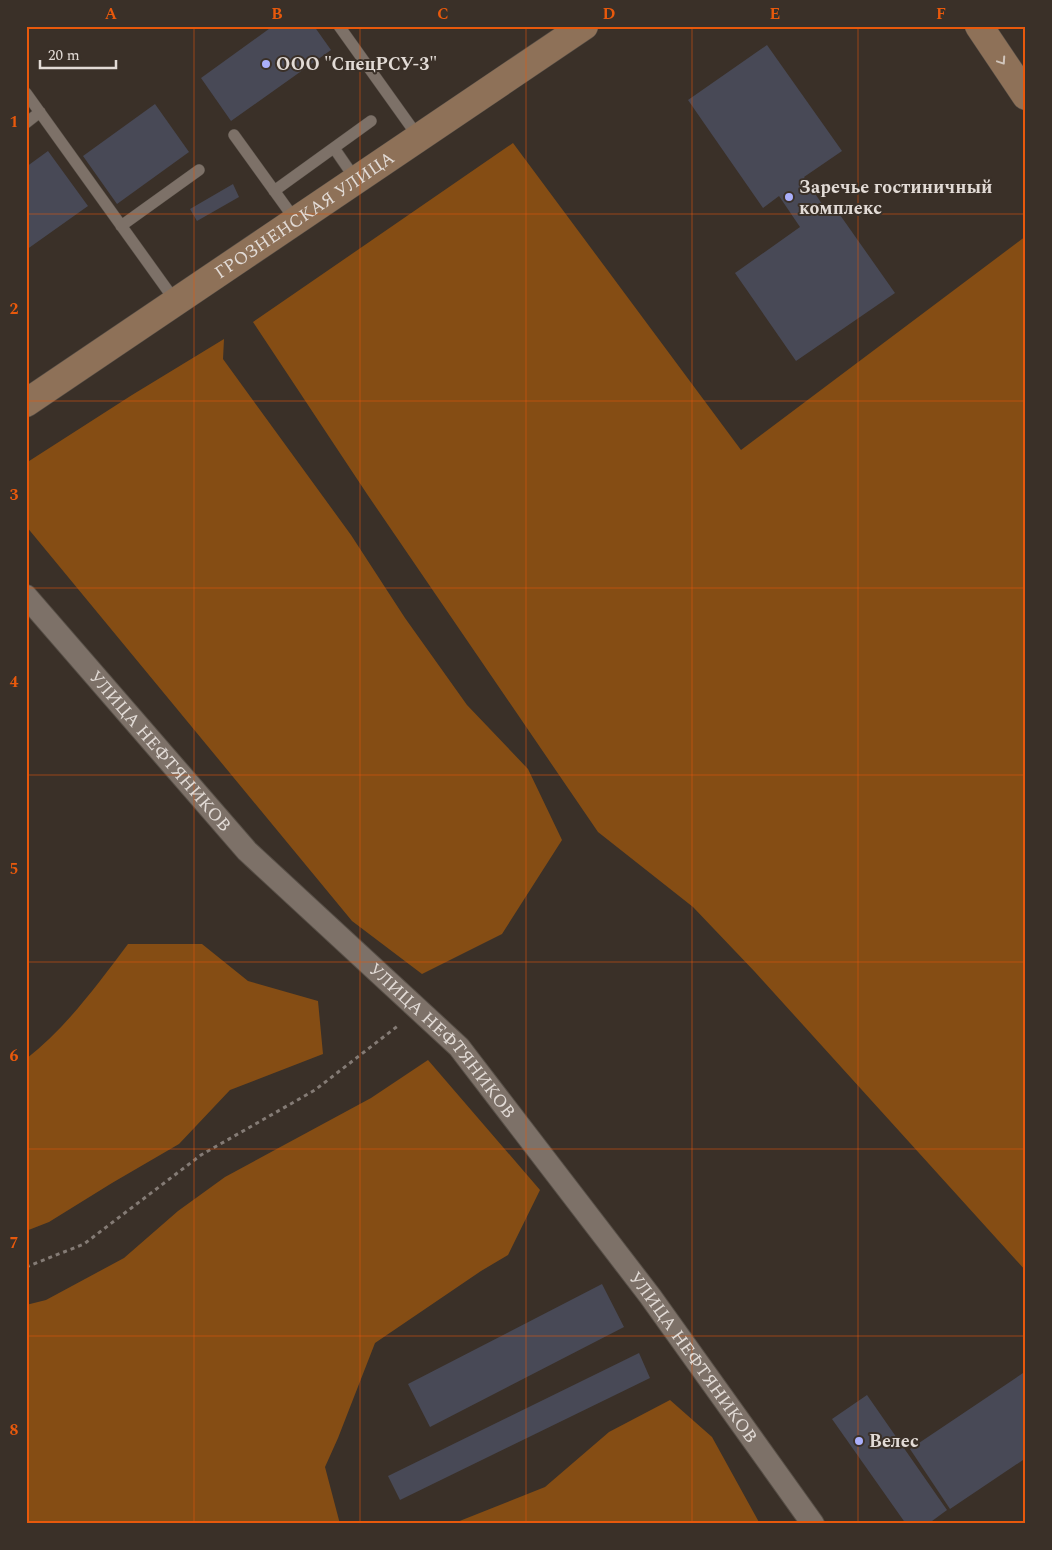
<svg xmlns="http://www.w3.org/2000/svg" width="1052" height="1550" font-family="Spectral,serif">
<rect width="100%" height="100%" fill="#3a3028"/>
<path fill="#854d14" d="M513,143l228,307 285,-214v1035l-271,-299 -62,-65 -95,-75 -231,-338 -114,-172z
M224,339l-1,20 128,176 54,83 62,87 61,64 34,71 -60,94 -80,40 -70,-53 -326,-395v-63l106,-68z
M128,944h74l46,37 70,20 5,53 -93,36 -51,54 -67,39 -63,39 -23,9v-172c41,-32 71,-74 102,-115z
M428,1060l112,130 -32,65 -27,16 -106,72 -37,95 -13,29 15,57h-314v-219l20,-5 78,-42 54,-47 47,-34 146,-79z
M670,1400l42,37 48,87h-308l93,-37 64,-55z"/>
<path fill="#484956" d="M273,26h41l17,24 -100,71 -30,-43z
M767,45l75,106 -38,26 22,33 7,-5 62,88 -99,68 -61,-88 65,-46 -21,-31 -16,12 -75,-108z
M155,104l34,48 -72,52 -34,-48z
M48,151l40,55 -62,44v-83z
M233,184l6,13 -42,24 -7,-12z
M602,1284l22,43 -194,100 -22,-43z
M639,1353l11,25 -250,122 -12,-24z
M1026,1371v87l-76,51 -40,-60z
M867,1395l80,115 -19,14h-22l-74,-105z"/>
<g fill="none" stroke-linecap="round" stroke-linejoin="round">
<defs>
<path id="lane" d="M339,26l80,112
M26,93l150,209
M26,123l14,-11
M234,135l62,86
M334,148l22,32
M274,191l97,-70
M121,226l78,-56"/>
<g id="street">
<path id="s1" d="M26,596l221,255 212,196 191,249 163,228"/>
</g>
<g id="secondary">
<path d="M979,26l47,70"/>
<path id="s2" d="M26,403l558,-377"/>
</g>
</defs>
<use href="#lane" stroke="#574f47" stroke-width="12"/>
<use href="#street" stroke="#574f47" stroke-width="24"/>
<use href="#secondary" stroke="#574f47" stroke-width="29"/>
<path stroke="#847b75" stroke-width="3" stroke-dasharray="4 4" stroke-linecap="butt" d="M26,1267l58,-23 117,-89 114,-65 84,-65"/>
<use href="#lane" stroke="#7d7168" stroke-width="11"/>
<use href="#street" stroke="#7d7168" stroke-width="22"/>
<use href="#secondary" stroke="#8e7158" stroke-width="28"/>
</g>
<defs><path id="oneway-chevron" d="M-2-3.5L2.5 0L-2 3.5" fill="none" stroke-width="1.6" stroke-linecap="round" stroke-linejoin="round" transform="scale(1.25)"/></defs>
<use stroke="#d1c6bd" href="#oneway-chevron" transform="translate(1002 61) rotate(56)"/>
<path fill="none" stroke="#e8590c" stroke-width="1" stroke-opacity="0.55" d="M194,26v1498M360,26v1498M526,26v1498M692,26v1498M858,26v1498M26,214h1000M26,401h1000M26,588h1000M26,775h1000M26,962h1000M26,1149h1000M26,1336h1000"/>
<g fill="#aaaffb" stroke="#3a3028" stroke-width="2">
<circle cx="266" cy="64" r="5"/>
<circle cx="789" cy="197" r="5"/>
<circle cx="859" cy="1441" r="5"/>
</g>
<g text-anchor="middle" stroke-width="4" stroke-linejoin="round" paint-order="stroke">
<g font-size="18" font-weight="bold" fill="#e2dbd6" stroke="#3a3028" text-anchor="start">
<text x="276" y="70">ООО "СпецРСУ-3"</text>
<text x="799" y="193">Заречье гостиничный<tspan x="799" dy="21">комплекс</tspan></text>
<text x="869" y="1447">Велес</text>
</g>
<g font-size="18" fill="#e2dbd6" stroke="#3a3028">
<text dy="6" stroke="none"><textPath href="#s2" startOffset="336">ГРОЗНЕНСКАЯ УЛИЦА</textPath></text>
<text dy="6" stroke="none"><textPath href="#s1" startOffset="205">УЛИЦА НЕФТЯНИКОВ</textPath></text>
<text dy="6" stroke="none"><textPath href="#s1" startOffset="610">УЛИЦА НЕФТЯНИКОВ</textPath></text>
<text dy="6" stroke="none"><textPath href="#s1" startOffset="1015">УЛИЦА НЕФТЯНИКОВ</textPath></text>
</g>
</g>
<rect width="1052" height="1550" fill="none" stroke="#3a3028" stroke-width="55"/>
<path d="M40 60v8h76v-8" fill="none" stroke="#e2dbd6" stroke-width="2.5"/>
<text x="48" y="60" font-size="15" fill="#e2dbd6" stroke="#3a3028" stroke-width="4" paint-order="stroke">20 m</text>
<rect x="28" y="28" width="996" height="1494" fill="none" stroke="#e8590c" stroke-width="2"/>
<g font-size="16" text-anchor="middle" font-weight="bold" fill="#e8590c">
<text x="111" y="19">A</text>
<text x="277" y="19">B</text>
<text x="443" y="19">C</text>
<text x="609" y="19">D</text>
<text x="775" y="19">E</text>
<text x="941" y="19">F</text>
<text x="14" y="127">1</text>
<text x="14" y="314">2</text>
<text x="14" y="500">3</text>
<text x="14" y="687">4</text>
<text x="14" y="874">5</text>
<text x="14" y="1061">6</text>
<text x="14" y="1248">7</text>
<text x="14" y="1435">8</text>
</g>
</svg>
